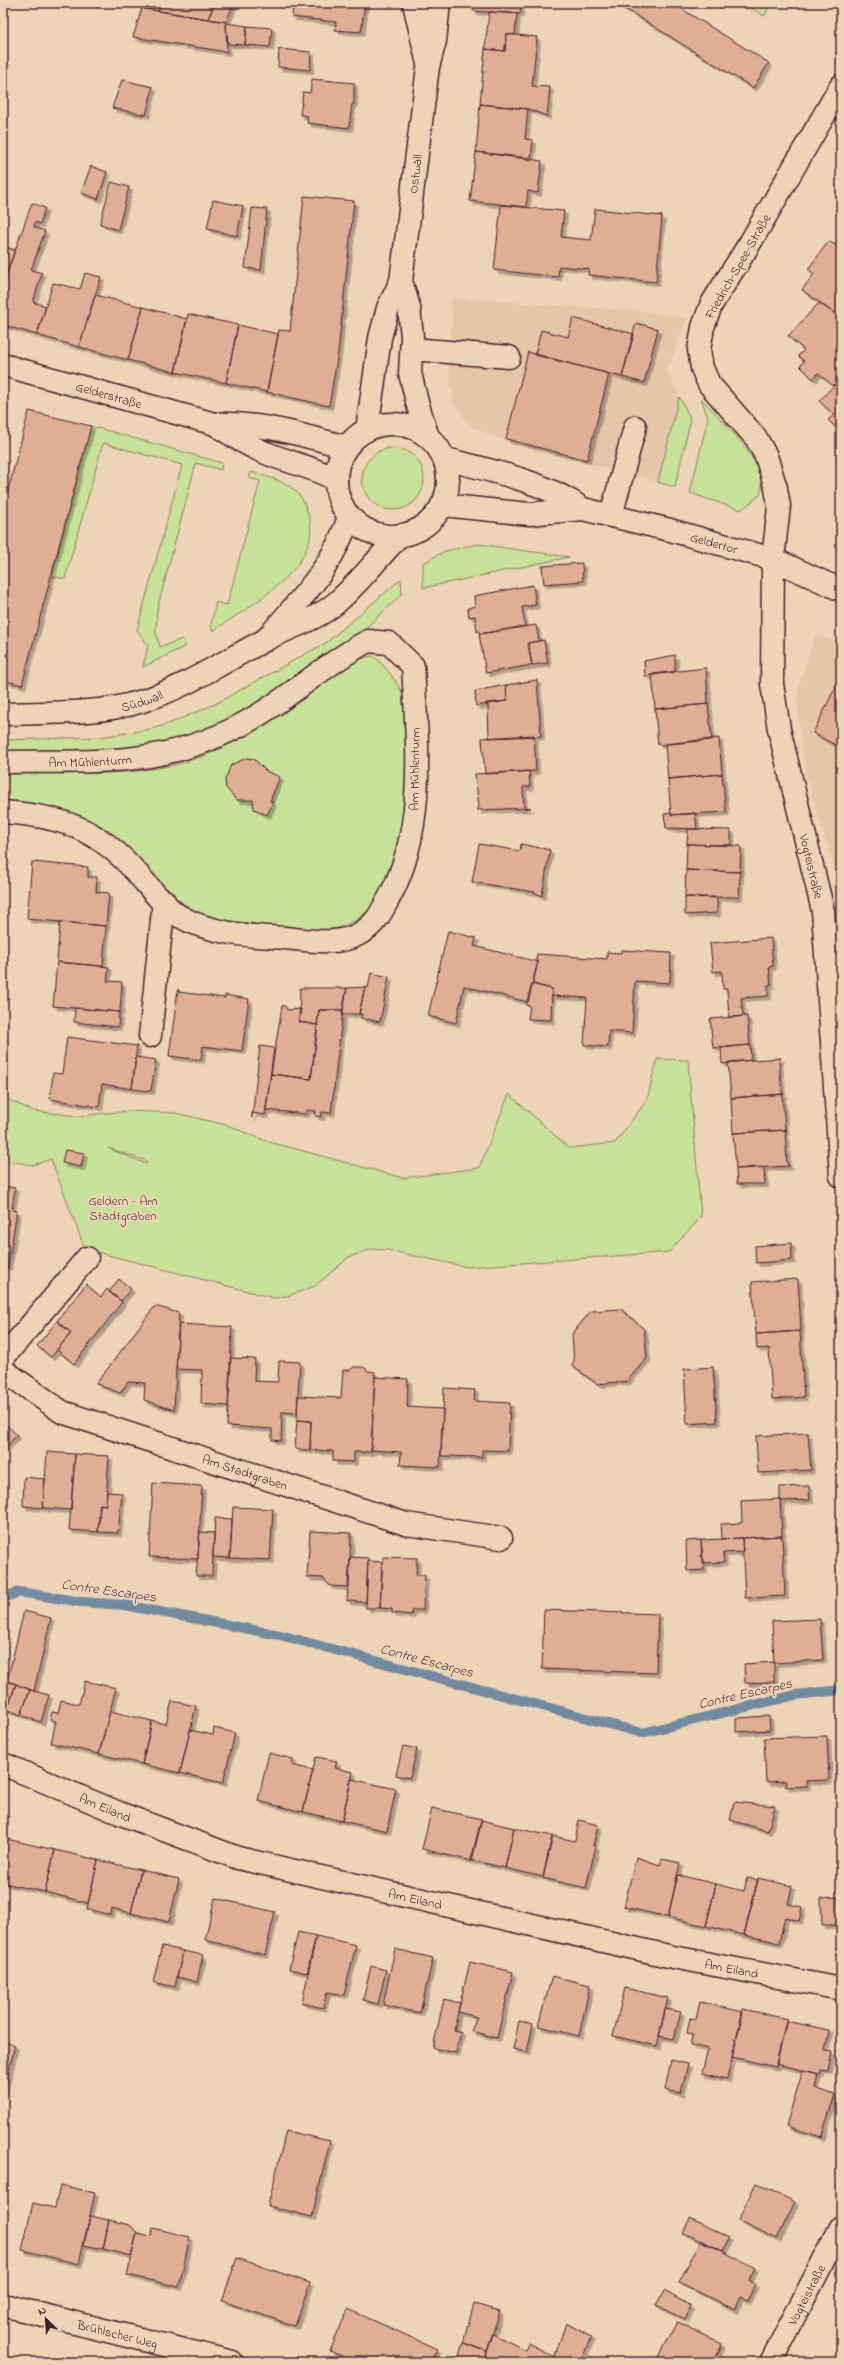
<svg xmlns="http://www.w3.org/2000/svg" width="844" height="2365" font-family="'Indie Flower',sans-serif">
<defs>
<filter id="shadow"><feDropShadow dx="3.5" dy="3.5" stdDeviation="0" flood-color="#0004"/></filter>
</defs>
<rect width="100%" height="100%" fill="#eed4b6"/>
<filter id="ink" filterUnits="userSpaceOnUse"><feTurbulence type="fractalNoise" baseFrequency=".025" numOctaves="2"/><feDisplacementMap in="SourceGraphic" scale="8" xChannelSelector="R" yChannelSelector="G"/><feConvolveMatrix kernelMatrix="1 2 1 2 8 2 1 2 1" color-interpolation-filters="sRGB"/></filter>
<g filter="url(#ink)">
<path fill="#e6c6a9" d="M453,298l189,13 45,7 -20,53 12,26 -21,85 -154,-41 -32,-14 -5,-5 -13,-19 -5,-31z
M818,635l23,10v242l-29,-90 -10,-44 -5,-48 1,-17 16,-50z"/>
<path fill="#c7e198" stroke="#888062" fill-rule="evenodd" d="M743,3h28l-7,13z
M679,397l10,18 1,7 -15,65 -17,-5z
M701,398c17,21 70,65 59,97l-19,15 -51,-17 18,-75z
M91,426l131,37 -1,7 -25,-7 -39,147 -1,24 4,13 22,-8 4,7 -43,21 5,-22 -11,-15 45,-165 -79,-22 -38,136 -13,-3z
M362 479a31 31 0 1 1 62 0a31 31 0 1 1-62 0Z
M251,472c30,9 49,11 58,45 14,50 -61,90 -96,114l-2,-7 5,-22 11,3 33,-124 -11,-3z
M478,544l91,13 -146,31v-25l22,-12z
M401,579l1,15 -34,32 -28,21 -45,32 -77,49 -76,22 -139,3v-13l98,-3 50,-8 20,-6 46,-20 110,-61z
M372,656c11,5 31,34 34,46 3,16 1,35 2,52 1,31 -3,61 -11,92 -3,12 -5,28 -11,39 -26,51 -65,49 -115,43 -24,-4 -53,-4 -74,-16 -24,-13 -40,-33 -59,-52 -45,-46 -73,-51 -135,-58v-30c68,0 148,9 212,-21 12,-6 26,-12 38,-19 24,-16 96,-74 119,-76z
M657,1059l31,1 13,157 -32,35 -202,15 -80,-17 -15,-1 -23,8 -34,29 -24,9 -17,3 -189,-49 -34,-90 -18,6 -30,-5v-63l30,14 45,5 50,-5 47,2 52,12 39,16 137,37 76,-10 30,-74 60,54 46,-5 32,-43zM108,1148l39,13v2l-1,1z"/>
<g fill="none" stroke-linecap="round" stroke-linejoin="round">
<path stroke="#718a9f" stroke-width="10" d="M3,1598l16,-6 63,10 42,3 156,30 362,98 153,-38 46,-5"/>
</g>
<path fill="#deaf94" stroke="#4a1f2b" filter="url(#shadow)" d="M147,3h15l-4,8 -14,-2z
M162,3h53l-7,16 -50,-8z
M215,3h19l-8,19 -18,-3z
M293,3h72l-4,29 -26,-2 1,-8 -44,-5z
M474,3h47l-1,11 -47,-3z
M616,3h56l97,60 -16,25z
M142,8l84,14 1,30 -94,-15z
M489,12l28,1 -2,22 -9,-1 -1,17 -20,-2z
M226,23l21,3 -2,19 -17,-1z
M247,26l25,2 -2,19 -25,-2z
M506,34l31,3 -5,49 18,1 -3,29 -19,-7 -48,-5 5,-55 20,2z
M279,49l32,3 -1,18 -32,-3z
M312,79l42,4v21h-2l-3,24 -42,-5 1,-7 -8,-1 3,-23 7,1z
M122,80l31,7 -7,28 -34,-7z
M480,104l48,5 -3,30 8,1 -2,18 -55,-6z
M476,152l66,9 -4,32 -10,-2 -2,16 -56,-6z
M91,166l16,6 -9,27 -17,-6z
M111,182l18,5 -11,43 -18,-6z
M304,196l50,5 -16,152 -9,53 -62,-14 12,-62 11,1z
M213,200l30,6 -6,30 -30,-7z
M32,203l13,5 -5,16 -5,-2 -1,5 11,4 -14,39 11,3 -9,29 13,4 -9,29 -34,-10v-41z
M501,205l63,6 -3,26 30,3 4,-31 67,7 -6,66 -68,-7 1,-6 -30,-3 -1,11 -64,-7z
M252,208l15,1 -6,61 -16,-2z
M841,236v82l-39,-28 12,-16 -6,-5 21,-28 6,4z
M3,246l12,4 -12,34z
M85,273l16,4 -22,70 -42,-12 16,-52 27,6z
M95,295l48,12 -15,53 -49,-13z
M819,303l22,15v60l-8,8 -15,-13 -5,6 -13,-13 4,-5 -6,-5 6,-6 -16,-14z
M143,307l44,12 -12,53 -47,-12z
M188,314l50,11 -12,58 -51,-11z
M573,318l61,16 -12,43 -87,-22 6,-25 27,7z
M636,323l22,6 -14,54 -22,-6z
M238,325l40,9 -11,58 -41,-9z
M528,352l81,22 -22,86 -81,-21z
M841,378v54l-13,-12 6,-5 -15,-14z
M29,411l62,15 -69,259 -19,-5v-171z
M582,563l1,18 -39,3 -2,-18z
M533,585l3,20 -14,2 3,19 -45,8 -1,-3 -2,1 -2,-16 -6,1 -1,-9 7,-2 -1,-10z
M536,625l3,16 -11,2 4,22 -46,8 -7,-39z
M544,640l4,23 -16,2 -4,-22z
M675,655v17l-30,4 -1,-15z
M706,668l2,36 -53,5 -3,-35z
M841,676v72l-28,-15z
M537,680l4,56 -52,2 -1,-33 -2,1v-3l21,-2 -1,-16z
M506,685l1,16 -31,5 -1,-15z
M708,704l4,36 -54,5 -3,-36z
M534,735l2,36 -51,3 -3,-36z
M719,738l3,36 -54,5 -3,-35z
M246,758l8,1 12,12 14,6 -10,24 3,1 -6,13 -13,-6 -1,-9h-16l-11,-12 -1,-8 6,-15z
M529,771l1,16h-7l1,20 7,1 -54,2 2,-3 -4,-33z
M722,774l4,38 -55,3 -3,-36z
M671,813v2l24,-2 2,16 -31,-1 -2,-14z
M688,829l43,1v15l-44,-1z
M479,844l41,7 1,-7 29,6 -8,46 -8,-4 -62,-10z
M687,844l54,2 -1,26 -54,-2z
M32,862l56,5v10h9l-1,15 13,1 -3,33 -79,-7z
M686,870l54,2 -1,25h-54z
M685,897l32,1v15l-32,2z
M60,922l46,4 -3,40 -46,-4z
M448,931l28,7 -2,8 64,16 -10,40 -64,-16 -8,37 -28,-7z
M771,938l2,28 -4,1 2,18h-3v11l-27,2 2,18 -14,1 -2,-28h-4l-1,-18 -9,1 -3,-29z
M621,950l50,3 -1,30 -35,-2 -3,52 -23,-2 -1,16 -24,-2 3,-47 -35,-2v-7l-20,-5 6,-22 -2,-1 1,-7 70,5v-7l14,1z
M57,962l52,5 -2,14 15,1 -2,30 -67,-6z
M371,973l18,4 -9,45 -19,-4 1,-4h-3l6,-27 3,1z
M532,984l20,5 -1,31 -23,-1 2,-13 -4,-1z
M365,987l-6,27h-17l5,-26z
M300,988h47l-4,22h-24l-2,15 -18,-3z
M178,989l1,3 46,6v-3l24,4 -7,52 -39,-5 -2,14 -32,-4z
M282,1006h3l2,4 14,-1 -2,13 19,3 -7,54 -40,-5z
M75,1008l44,4 -1,15 -44,-5z
M319,1010h24l-12,103 -9,-1 -1,5 -6,-1 1,-5 -9,-1 -1,4 -40,-4 5,-36 40,5z
M747,1016l3,29 -37,3 -3,-29z
M67,1037l70,9 -5,43 -30,-5 -3,23 -49,-8 3,-26 9,1z
M750,1045l1,15 -29,4 -1,-16z
M260,1046l14,2 -9,67 -13,-2v5z
M136,1057l20,3 -5,31 -19,-2z
M781,1058l-2,3 3,32 2,1 -53,4 -3,-36z
M784,1094l-2,1 3,33 2,2 -54,3 -2,-35z
M785,1130l2,34 3,2 -54,3 -3,-36 54,-3z
M65,1150l19,3 -3,14 -19,-4z
M759,1167l5,1 1,16h-28l-1,-15z
M3,1186l12,2 -3,22 5,1 -9,56 -5,-1z
M791,1243l1,17 -36,3 -1,-17z
M119,1279l12,10 -10,12 -12,-9z
M798,1279l3,52 -45,3 -4,-52z
M86,1284l15,13 6,-8 15,13 -48,62 -17,-14 14,-17 -14,-12z
M155,1306l24,7 -5,97 -30,-10 1,-17 -17,-1 -8,11 -24,-9z
M621,1309l23,20 3,29 -20,23 -30,3 -26,-19 3,-3 -2,-28 19,-23z
M57,1321l14,12 -20,24 -14,-11z
M179,1324l53,3 -4,79 -27,-2 1,-34 -26,-1z
M800,1331l4,66 -32,2 -3,-51 -12,1 -1,-15z
M231,1358l24,1 -1,22 24,1 1,-21 21,1 -3,51 -15,-1 -1,29 -9,-1v-11l-45,-3z
M354,1367h10l4,4 7,1 -4,80h-17v10l-21,-1v-10l-23,-1 1,-29 -14,-1 1,-24 43,2 2,-28h7z
M713,1367l4,55 -30,2 -3,-55z
M375,1377l33,2 -1,28 36,2 -3,58 -40,-2 1,-13 -30,-2z
M444,1388l31,2 -1,11 36,2 -2,48 -26,-1v7l-41,-1z
M297,1420l14,1 -1,29 -15,-1z
M3,1422l14,13 -14,15z
M808,1433l3,37 -53,3 -2,-37z
M47,1452l28,2 -4,56 -28,-2z
M75,1454l34,2 -3,49 -6,-1 -2,28 -29,-2z
M24,1477l21,2 -2,29 -20,-2z
M153,1483l49,3 -4,73 -49,-2z
M809,1486l1,14 -30,1v-14z
M107,1492l15,1 -4,40 -20,-1 2,-28 6,1z
M780,1499l2,37 -60,3 -1,-15 21,-1 -1,-22z
M233,1507l40,2 -3,51 -40,-2z
M215,1518l17,1 -2,39 -17,-1z
M310,1531l41,2 -2,54 -19,-1 -7,-8 -16,-1z
M200,1532l14,1 -2,43h-16z
M782,1536l3,60 -40,2 -3,-60z
M742,1538l1,14 -20,1 1,9 -22,1 -1,-23z
M701,1540l3,30 -17,1 -1,-30z
M350,1557l18,1 -2,44 -19,-1z
M383,1557l34,1 -1,17h9l-2,35h-11l-1,5 -19,-2v-4l-12,-1z
M368,1561l14,1 -2,46h-14z
M544,1610l114,4 -2,59 -114,-4z
M24,1611l27,7 -17,73 -27,-10z
M820,1619l3,41 -49,3 -2,-42z
M774,1662v20l-29,1 -1,-19z
M3,1680l13,4 -9,26 -4,-1z
M85,1681l31,7 -17,66 -48,-11 5,-22 -6,-1 2,-8 6,1 3,-13 18,4z
M16,1684l14,6 -9,25 -14,-5z
M30,1690l19,5 -8,27 -20,-7z
M172,1701l24,5 -16,67 -38,-9 10,-43 14,3z
M110,1711l42,10 -10,43 -43,-10z
M769,1716l1,14 -34,2v-14z
M214,1728l21,5 -12,50 -43,-10 10,-43 23,5z
M827,1736l2,44 -23,1 1,5 -21,1v-6l-20,1 -2,-44z
M403,1746l14,3 -7,29 -14,-3z
M269,1753l24,6 -1,6 21,5 -10,42 -45,-11z
M316,1757l21,4 -2,7 18,4 -11,49 -39,-9z
M351,1779l45,10 -9,42 -45,-10z
M734,1802l41,4 -7,25 -38,-11z
M432,1808l50,11 -10,42 -50,-12z
M481,1820l33,8 -9,40 -34,-8z
M579,1820l19,5 -5,21h3l-10,42 -43,-10 10,-42 22,5z
M514,1828l38,8 -9,41 -38,-9z
M6,1839l49,11 -10,42 -42,-9v-32z
M55,1850l43,10 -10,43 -43,-11z
M636,1857l24,8 2,-6 18,4 -12,54 -44,-10z
M98,1860l43,10 -10,43 -19,-5 -1,7 -24,-6z
M141,1870l38,9 -10,43 -38,-9z
M678,1875l38,9 -10,42 -38,-9z
M747,1878l11,2 -14,55 -38,-9 10,-42 28,7z
M758,1878l34,8 -4,18 14,3 -3,14 -14,-4 -6,26 -35,-8z
M838,1897l1,28h-17l-1,-27z
M838,1897h3v25h-2z
M215,1898l60,14 -10,43 -60,-15z
M298,1932l18,4 -9,37 -18,-4z
M316,1936l40,9 -12,50 -17,-3 -4,16 -21,-5z
M162,1946l21,5 -8,36 -22,-5z
M395,1949l38,9 -13,55 -37,-8z
M183,1951l20,4 -6,27 -20,-5z
M470,1962l43,10 -16,66 -26,-7 6,-14 -19,-5z
M371,1966l15,4 -8,34 -15,-4z
M552,1976l38,9 -11,51 -41,-10z
M625,1988l43,10 -11,48 -44,-10z
M444,1999l16,4 -6,27 7,2 -5,21 -23,-5z
M700,2002l43,10 -16,67 -25,-6 6,-24 -18,-4 3,-11 -6,-1 3,-15 6,1z
M665,2009l16,3 -7,27 -15,-3z
M743,2009l44,10 -11,48 -44,-10z
M519,2021l14,3 -6,28 -14,-3z
M786,2021l43,9 -4,21 7,1 -4,19 -7,-1 -1,4 -44,-10z
M3,2042l12,3 -12,50z
M671,2060l17,4 -7,29 -16,-3z
M803,2070l15,4 -3,14 20,7 -14,42 -35,-11z
M286,2131l44,10 -18,76 -44,-11z
M756,2183l39,19 -18,37 -39,-19z
M60,2185l35,8 -16,71 -57,-14 11,-47 22,5z
M90,2216l19,4 -6,29 -19,-4z
M690,2218l39,20 -6,13 -40,-18z
M109,2220l21,5 7,8 -6,23 -28,-7z
M153,2228l37,9 -11,50 -52,-12 10,-42 14,3z
M701,2240l54,28 -6,13 6,3 -8,16 -7,-3 -6,13 -55,-28z
M237,2258l73,25 -15,43 -73,-25z
M664,2291l27,15 -6,13 -29,-14z
M474,2304l26,7 -13,40 -24,-8z
M348,2309l89,40 -6,13h-77l-24,-11z
M677,2322l45,22 -9,18h-44l-10,-5z
M566,2323l25,14 -11,25h-27z
M493,2334l32,16 3,-7 27,14 -2,5h-69z
M463,2343l24,8 -3,11h-27z"/>
<g fill="none" stroke-linecap="round" stroke-linejoin="round">
<defs>
<g id="minor">
<path id="s1" d="M841,86l-91,157 -39,62 -8,22 -4,23 3,18 7,16 47,54 10,18 10,32 3,18 -6,53 -1,125 7,45 44,182 18,265"/>
<path d="M412,349l97,8"/>
<path id="s2" d="M3,365l212,59c16,11 33,22 51,29 24,10 48,14 70,27"/>
<path d="M215,424c46,-2 87,11 131,23"/>
<path d="M611,516l24,-89"/>
<path d="M269,636c35,-42 62,-66 80,-119"/>
<path id="s3" d="M3,714c44,-2 93,1 136,-12 46,-14 85,-41 128,-63 23,-12 49,-19 69,-36 23,-20 42,-45 63,-67"/>
<path id="s4" d="M3,762c97,-1 171,6 257,-48 37,-23 70,-53 108,-73l21,2 24,23c4,76 14,163 -24,232 -8,15 -14,27 -30,36 -20,12 -52,6 -74,4 -34,-2 -75,-4 -106,-22 -16,-10 -30,-30 -43,-44 -39,-44 -76,-56 -133,-60"/>
<path d="M150,1036l14,-135"/>
<path d="M3,1358l84,-100"/>
<path id="s5" d="M3,1370l59,42 344,112 95,14"/>
<path id="s6" d="M3,1764l116,49 119,45 435,99 168,32"/>
<path id="s7" d="M3,2305l229,57"/>
<path id="s8" d="M771,2362l70,-135"/>
</g>
<g id="major">
<path d="M414,3l13,57"/>
<path d="M401,281l8,26 3,30 -2,36 7,29 11,35"/>
<circle cx="392" cy="480" r="56"/>
<path id="s9" d="M367,430l13,-92 8,-30 13,-27 27,-214 7,-26 4,-38"/>
<path d="M445,459c47,12 98,22 138,50"/>
<path id="s10" d="M442,505l87,9 54,-5 87,21 103,29 68,31"/>
</g>
</defs>
<use href="#minor" stroke="#4a1f2b" stroke-width="25"/>
<use href="#major" stroke="#4a1f2b" stroke-width="25"/>
<use href="#minor" stroke="#eed4b6" stroke-width="22"/>
<use href="#major" stroke="#eed4b6" stroke-width="22"/>
</g>
</g>
<g text-anchor="middle" stroke-width="4" stroke-linejoin="round" paint-order="stroke">
<g font-size="13" fill="#4a1f2b" stroke="#eed4b6">
<text dy="5" stroke="none"><textPath href="#s9" startOffset="262">Ostwall</textPath></text>
<text transform="translate(737 266) rotate(-60)" y="5">Friedrich-Spee-Straße</text>
<text dy="5" stroke="none"><textPath href="#s2" startOffset="110">Gelderstraße</textPath></text>
<text dy="5" stroke="none"><textPath href="#s10" startOffset="277">Geldertor</textPath></text>
<text dy="5" stroke="none"><textPath href="#s3" startOffset="140">Südwall</textPath></text>
<text dy="5" stroke="none"><textPath href="#s4" startOffset="87">Am Mühlenturm</textPath></text>
<text transform="translate(414 769) rotate(-89)" y="5">Am Mühlenturm</text>
<text dy="5" stroke="none"><textPath href="#s1" startOffset="846">Vogteistraße</textPath></text>
<text dy="5" stroke="none"><textPath href="#s5" startOffset="265">Am Stadtgraben</textPath></text>
<text dy="5" stroke="none"><textPath href="#s6" startOffset="111">Am Eiland</textPath></text>
<text dy="5" stroke="none"><textPath href="#s6" startOffset="435">Am Eiland</textPath></text>
<text dy="5" stroke="none"><textPath href="#s6" startOffset="759">Am Eiland</textPath></text>
<text dy="5" stroke="none"><textPath href="#s8" startOffset="76">Vogteistraße</textPath></text>
<text dy="5" stroke="none"><textPath href="#s7" startOffset="118">Brühlscher Weg</textPath></text>
</g>
<g font-size="13" fill="#5d3c3b" stroke="#eed4b6">
<text x="123" y="1205">Geldern - Am<tspan x="123" dy="15">Stadtgraben</tspan></text>
</g>
<g font-size="14" font-style="italic" fill="#543a48" stroke="#eed4b6">
<text transform="translate(109 1590) rotate(8)" y="5">Contre Escarpes</text>
<text transform="translate(427 1660) rotate(15)" y="5">Contre Escarpes</text>
<text transform="translate(745 1693) rotate(-13)" y="5">Contre Escarpes</text>
</g>
</g>
<rect width="844" height="2365" fill="none" stroke="#eed4b6" stroke-width="16"/>
<rect x="8" y="8" width="828" height="2349" fill="none" stroke="#4a1f2b" stroke-width="1.5" filter="url(#ink)"/>
<g transform="translate(46 2319) rotate(335)" stroke="#eed4b6" stroke-width="3" paint-order="stroke">
<path d="M0-3L7 15L0 10L-7 15Z" fill="#4a1f2b"/>
<text y="-6" font-size="11" font-weight="bold" text-anchor="middle" fill="#4a1f2b">N</text>
</g>
</svg>
